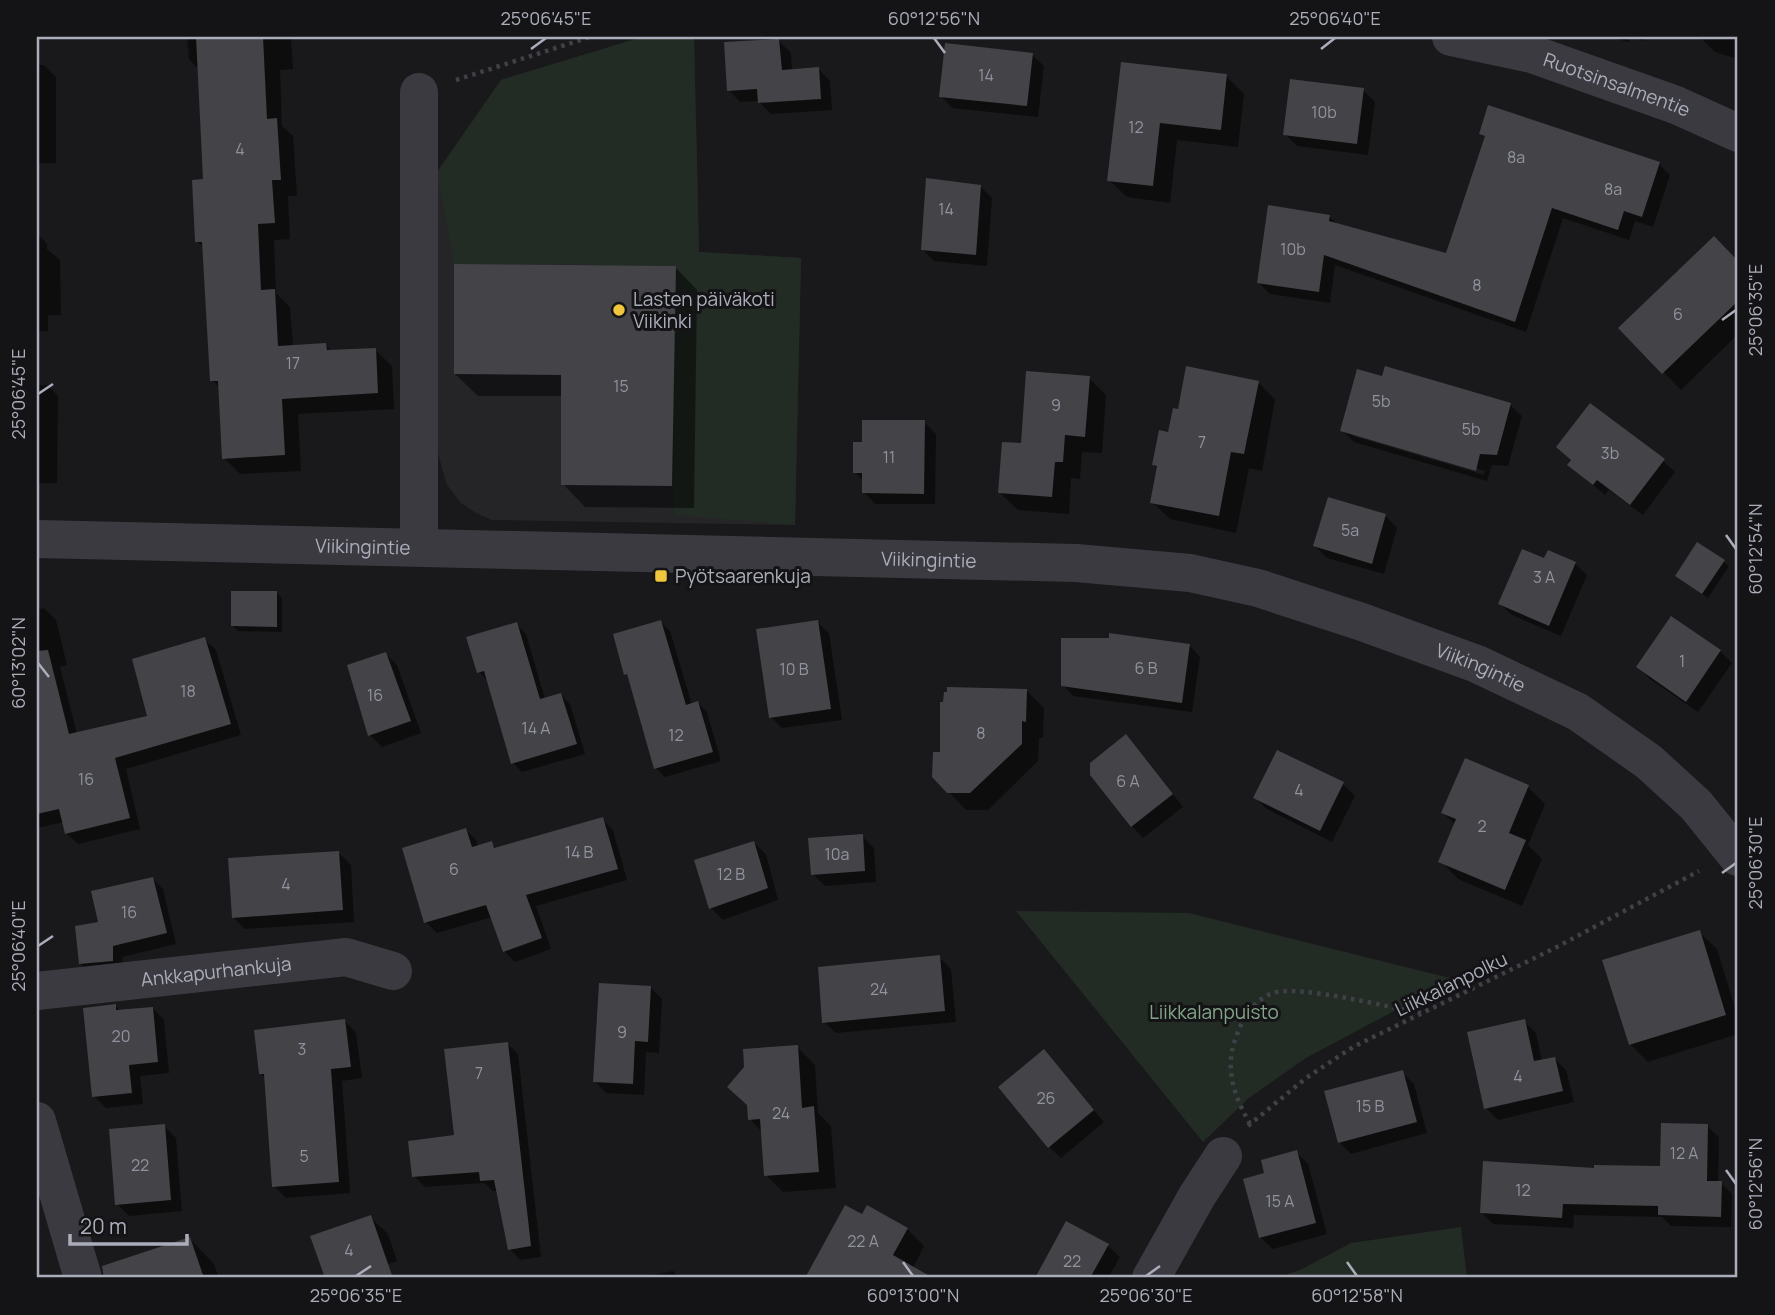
<svg xmlns="http://www.w3.org/2000/svg" width="1775" height="1315" font-family="Manrope,sans-serif">
<rect width="100%" height="100%" fill="#19191b"/>
<path fill="#252528" d="M642,37h52l5,215 102,6 -6,267 -303,-5 -16,-7 -15,-10 -14,-18 -10,-35v-278l64,-92z"/>
<path fill="#232b25" d="M642,37h52l5,215 102,6 -6,267 -121,-10 -1,-118 2,-131 -55,-1 -1,9 -18,-9 -147,-1 -17,-92 64,-92z
M1016,911l173,2 265,66 -148,79 -57,40 -46,44z
M1461,1227l6,51h-190l25,-9 49,-26z"/>
<path fill="#0007" fill-rule="evenodd" d="M187,37h104l2,32 -13,1 2,56 11,10 4,60h-9l2,43 -16,1 2,53 14,14 3,40 33,-2 6,7 43,-2 17,16 2,43 -96,5 3,57 -61,3 -16,-16 -4,-70 -8,-8 -7,-131 -8,-8 8,-60 -6,-111 -10,-11z
M1608,37h37l-1,4 -14,-4 -1,5z
M1700,37h38v22l-23,-7z
M779,41l12,12 1,18 27,-2 11,12 2,29 -61,4 -13,-13 -18,1 -11,-12z
M1032,55l12,11 -6,51 -86,-9 -11,-12z
M1122,64l104,12 18,18 -6,53 -61,-7 -7,63 -43,-6 -18,-17z
M37,65h7l12,12v86h-19z
M1363,90l12,12 -7,53 -71,-9 -12,-12z
M1481,133l178,31 11,11 -17,52 -18,-6 -6,19 -66,-22 -37,114 -191,-67 -5,38 -60,-9 -11,-11 70,-67 10,10 108,29 39,-117z
M980,186l12,12 -5,68 -53,-5 -12,-12z
M37,233l10,11v5l13,11 1,55h-13v16h-11z
M1714,239l24,24v71l-57,56 -60,-62z
M675,267l22,23 -3,218 -109,-1 -22,-23v-88h-85l-23,-22z
M1089,378l17,17 -4,58 -20,-1 -2,27 -9,-1 -2,36 -51,-4 -18,-17 23,-48z
M1258,382l17,18 -13,71 -13,-3 -13,65 -66,-14 -18,-17 6,-33 -4,-4 26,-54z
M37,385h10l11,11 -1,87h-20z
M1510,405l12,11 -14,50 -16,-1 -5,16 -133,-39 -12,-12zM1353,433l132,38 -1,4 -131,-39z
M924,422l12,12 -1,70h-60l-11,-12v-10l-9,-10 9,-29z
M1663,461l12,11 -32,43 -34,-25 -4,5 -35,-30z
M1329,499l57,17 11,12 -13,46 -57,-16 -12,-12z
M1723,561l6,5 -21,32 -31,-22z
M1575,564l12,11 -26,61 -49,-21 -12,-11z
M277,593l5,5v34l-44,-1 -5,-5z
M44,608l12,12 11,45 -7,2 17,67 73,-17 54,-78 12,11 25,85 -115,34 14,60 -62,15 -12,-11 -2,-11 -27,6v-218z
M661,622l9,9 22,74 6,-2 9,9 14,49 -56,16 -9,-9 -25,-89 -5,-5z
M817,622l12,11 13,87 -60,8 -11,-11z
M516,624l10,10 19,65 16,-4 9,9 15,50 -63,18 -9,-9 -24,-81 -10,-10z
M1190,646l10,11 -8,55 -119,-16 -10,-11z
M1720,651l12,12 -34,49 -48,-33 -12,-12z
M386,654l11,11 24,68 -39,14 -12,-12z
M1026,690l18,18 -1,30h-4l-1,23 -50,49h-22l-32,-34 7,-22z
M1126,736l57,71 -40,31 -11,-12z
M1343,784l12,12 -23,46 -65,-33 -12,-11z
M1528,787l17,17 -17,41 14,14 -20,47 -64,-27 -17,-18 15,-36 -13,-12z
M602,819l11,11 14,50 -91,26 15,43 -36,13 -11,-11 -12,-34 -55,16 -11,-11 40,-92 11,11 1,6 13,-4 6,6z
M862,836l12,12 2,34 -51,4 -12,-12z
M754,843l12,11 12,46 -55,20 -12,-12z
M339,853l12,12 3,57 -109,7 -12,-12z
M153,879l10,10 13,55 -54,13 1,14 -32,3 -10,-10 19,-41z
M1699,932l18,17 21,69v16l-90,28 -18,-18z
M939,957l12,12 5,53 -120,11 -12,-11z
M650,987l12,12 -3,54 -13,-1 -2,43 -38,-2 -11,-12z
M115,1006l6,5 32,-3 11,12 5,53 -29,3 3,28 -37,4 -12,-12z
M345,1021l11,12 6,45 -20,3 8,112 -64,5 -12,-12 -8,-107 -5,-5z
M1524,1021l12,12 6,28 12,-3 12,12 8,32 -76,18 -12,-12z
M508,1044l10,10 23,203 -21,3 -10,-11 -12,-58h-5l-9,-8 -59,4 -11,-11 42,-39z
M797,1047l18,18 3,48 13,13 5,62 -53,4 -17,-17 -3,-42 -13,-14z
M1044,1052l60,70 -43,36 -12,-11z
M1402,1072l12,12 13,49 -76,21 -12,-12z
M164,1126l12,12 6,73 -53,5 -12,-12z
M1707,1126l12,11 -1,46h3l11,11 -1,33 -60,-1 -9,-9 -88,-2 -1,13 -80,-4 -11,-11 114,-43 65,-2z
M1296,1152l12,12 19,70 -54,15 -12,-11 -16,-58 21,-5z
M370,1217l18,17 9,27 -51,17h-9l-15,-15z
M862,1217l45,12 17,17 -12,24 8,8h-104l-6,-6z
M1067,1223l41,23 12,11 -12,21h-71z
M190,1239l24,25 5,14h-77l-7,-21z
M673,1271l7,7h-44z"/>
<path fill="#434348" d="M196,37h67l4,82 10,-1 4,62h-9l3,43 -17,1 3,66 14,-1 3,57 48,-3 1,7 49,-2 2,45 -96,6 3,56 -63,4 -4,-78h-8l-8,-139h-7l-3,-62 11,-1z
M779,39l3,31 37,-3 2,32 -63,4 -1,-14 -30,2 -3,-49z
M945,43l88,10 -6,53 -88,-9z
M1121,62l106,12 -6,56 -61,-7 -7,63 -46,-5z
M1290,79l74,9 -7,56 -74,-9z
M1488,105l172,57 -18,55 -18,-6 -6,19 -66,-22 -37,114 -191,-67 -5,37 -62,-9 11,-78 62,10 -1,6 117,32 39,-117 -6,-2z
M926,178l55,7 -5,70 -55,-5z
M1714,236l24,25v40l-76,73 -44,-46z
M454,264l222,2 -4,220 -111,-1v-110l-107,-1z
M1186,366l73,15 -15,73 -13,-2 -12,64 -69,-13 7,-37 -5,-1 7,-35 9,2 5,-24 5,1z
M1385,366l126,37 -14,52 -17,-1 -4,17 -136,-40 17,-62 25,7z
M1026,371l64,5 -5,61 -20,-2 -2,27h-8l-3,35 -54,-4 4,-51 19,1z
M1590,403l75,56 -35,46 -33,-25 -4,5 -26,-20 4,-5 -15,-13z
M862,420h63l-1,74 -62,-1v-20h-9v-31h9z
M1328,497l58,17 -14,50 -59,-18z
M1697,542l28,18 -23,34 -27,-18z
M1522,549l22,9 4,-8 28,12 -27,64 -51,-22z
M231,591h46v36l-46,-1z
M1671,616l50,34 -35,52 -50,-35z
M661,620l25,85 12,-4 15,51 -59,17 -27,-95 -3,1 -11,-41z
M818,620l13,89 -62,9 -13,-89z
M517,622l23,77 21,-6 16,51 -66,20 -27,-93 -7,2 -11,-36z
M1109,633l81,11 -8,59 -121,-17v-48h48z
M205,637l26,87 -116,34 15,60 -65,16 -6,-25 -22,5v-163l11,-1 21,84 78,-18 -15,-57z
M386,652l25,69 -43,15 -21,-71z
M947,687l80,2 -1,33 -4,-1v23l-52,49h-23l-15,-16 1,-25h7v-50h3l1,-10h3z
M1126,734l47,60 -42,33 -41,-52v-12z
M1277,750l67,32 -24,49 -67,-33z
M1465,758l64,27 -20,48 17,7 -21,50 -67,-28 18,-43 -15,-6z
M603,817l15,52 -92,26 16,43 -39,14 -17,-47 -62,18 -22,-75 64,-20 6,19 20,-6 2,7z
M863,834l2,37 -54,4 -3,-37z
M754,841l14,47 -59,21 -15,-49z
M339,851l4,59 -111,8 -4,-60z
M153,877l14,56 -54,13v15l-34,3 -4,-38 23,-4 -7,-31z
M1700,930l26,85 -97,30 -27,-85z
M940,955l5,56 -123,12 -4,-56z
M599,983l52,3 -3,56 -13,-1 -2,43 -40,-2z
M116,1004v6l37,-3 5,55 -29,3 3,28 -40,4 -9,-89z
M345,1019l6,48 -20,2 8,113 -67,5 -8,-113h-5l-5,-44z
M1525,1019l9,42 21,-4 8,34 -79,18 -17,-77z
M508,1042l23,204 -23,4 -14,-70 -14,1 -1,-9 -67,5 -4,-36 46,-6 -10,-86z
M798,1045l4,63 12,-2 5,66 -55,4 -4,-57 -12,1 -1,-15 -20,-18 17,-20 -1,-18z
M1044,1049l50,61 -46,38 -50,-61z
M1403,1070l14,52 -79,21 -14,-52z
M1661,1123l47,1 -1,57h15l-1,36 -63,-2v-9l-95,-2 -1,14 -82,-5 3,-52 111,7v-3l66,1z
M165,1124l6,76 -56,5 -6,-76z
M1297,1150l19,73 -57,15 -16,-59 21,-6 -3,-13z
M845,1205l17,9 5,-9 41,23 -15,27 40,23h-128z
M371,1215l22,63h-68l-15,-42z
M1066,1221l43,23 -19,34h-55z
M190,1237l14,41h-100l-2,-12z"/>
<g fill="none" stroke-linecap="round" stroke-linejoin="round">
<path stroke="#404147" stroke-width="4.5" stroke-dasharray="3.5 5" stroke-linecap="butt" d="M456,80l134,-43
M1250,1124c-16,-28 -26,-56 -14,-87 7,-19 16,-36 37,-44 24,-9 119,15 149,20
M1248,1126l58,-48 47,-31 202,-99 144,-77"/>
<g stroke="#3a3a40" stroke-width="38">
<path id="s1" d="M1451,37l81,17 144,51 62,28"/>
<path d="M419,546v-454"/>
<path id="s2" d="M37,991l309,-34 47,14"/>
<path d="M37,1121l46,157"/>
<path d="M1151,1278l46,-82 26,-40"/>
</g>
<path stroke="#3a3a40" stroke-width="38" id="s3" d="M37,539l1039,24 114,10 68,15 104,34 115,42 101,48 71,50 47,43 42,52"/>
</g>
<path fill="none" stroke="#abaeba" stroke-width="2.5" d="M934,38l11,15M531,49l15,-11M1321,49l14,-11M1722,320l14,-10M38,394l15,-10M1726,535l10,14M38,663l11,14M1722,873l14,-10M38,946l15,-10M1726,1170l10,14M903,1262l10,14M1347,1262l10,14M356,1276l15,-10M1146,1276l14,-10"/>
<g fill="#f0c63c" stroke="#141416" stroke-width="2.5">
<circle cx="619" cy="310" r="7"/>
<rect x="654" y="569" width="14" height="14" rx="3.5"/>
</g>
<g text-anchor="middle" stroke-width="6" stroke-linejoin="round" paint-order="stroke">
<g font-size="16" fill="#91939e">
<text x="986" y="81">14</text>
<text x="1324" y="118">10b</text>
<text x="1136" y="133">12</text>
<text x="240" y="155">4</text>
<text x="1516" y="163">8a</text>
<text x="1613" y="195">8a</text>
<text x="946" y="215">14</text>
<text x="1293" y="255">10b</text>
<text x="1477" y="291">8</text>
<text x="1678" y="320">6</text>
<text x="293" y="369">17</text>
<text x="621" y="392">15</text>
<text x="1381" y="407">5b</text>
<text x="1056" y="411">9</text>
<text x="1471" y="435">5b</text>
<text x="1202" y="448">7</text>
<text x="1610" y="459">3b</text>
<text x="889" y="463">11</text>
<text x="1350" y="536">5a</text>
<text x="1544" y="583">3 A</text>
<text x="1682" y="667">1</text>
<text x="1146" y="674">6 B</text>
<text x="794" y="675">10 B</text>
<text x="188" y="697">18</text>
<text x="375" y="701">16</text>
<text x="536" y="734">14 A</text>
<text x="981" y="739">8</text>
<text x="676" y="741">12</text>
<text x="86" y="785">16</text>
<text x="1128" y="787">6 A</text>
<text x="1299" y="796">4</text>
<text x="1482" y="832">2</text>
<text x="579" y="858">14 B</text>
<text x="837" y="860">10a</text>
<text x="454" y="875">6</text>
<text x="731" y="880">12 B</text>
<text x="286" y="890">4</text>
<text x="129" y="918">16</text>
<text x="879" y="995">24</text>
<text x="622" y="1038">9</text>
<text x="121" y="1042">20</text>
<text x="302" y="1055">3</text>
<text x="479" y="1079">7</text>
<text x="1518" y="1082">4</text>
<text x="1046" y="1104">26</text>
<text x="1370" y="1112">15 B</text>
<text x="781" y="1119">24</text>
<text x="1684" y="1159">12 A</text>
<text x="304" y="1162">5</text>
<text x="140" y="1171">22</text>
<text x="1523" y="1196">12</text>
<text x="1280" y="1207">15 A</text>
<text x="863" y="1247">22 A</text>
<text x="349" y="1256">4</text>
<text x="1072" y="1267">22</text>
</g>
<g font-size="19" fill="#abaeba" stroke="#141416">
<text dy="7" stroke="none"><textPath href="#s1" startOffset="173">Ruotsinsalmentie</textPath></text>
<text dy="7" stroke="none"><textPath href="#s3" startOffset="326">Viikingintie</textPath></text>
<text dy="7" stroke="none"><textPath href="#s3" startOffset="892">Viikingintie</textPath></text>
<text dy="7" stroke="none"><textPath href="#s3" startOffset="1460">Viikingintie</textPath></text>
<text dy="7" stroke="none"><textPath href="#s2" startOffset="180">Ankkapurhankuja</textPath></text>
<text transform="translate(1451 984) rotate(-26)" y="7">Liikkalanpolku</text>
</g>
<g font-size="19" fill="#abaeba" stroke="#141416" text-anchor="start">
<text x="633" y="306">Lasten päiväkoti<tspan x="633" dy="22">Viikinki</tspan></text>
<text x="675" y="583">Pyötsaarenkuja</text>
</g>
<g font-size="19" fill="#83a589" stroke="#141416">
<text x="1214" y="1019">Liikkalanpuisto</text>
</g>
</g>
<rect width="1775" height="1315" fill="none" stroke="#141416" stroke-width="77"/>
<path d="M70 1234v10h117v-10" fill="none" stroke="#abaeba" stroke-width="3.5"/>
<text x="80" y="1234" font-size="21" fill="#abaeba" stroke="#141416" stroke-width="5" paint-order="stroke">20 m</text>
<rect x="38" y="38" width="1698" height="1238" fill="none" stroke="#abaeba" stroke-width="2.5"/>
<g font-size="18" text-anchor="middle" fill="#abaeba">
<text x="546" y="25">25°06'45"E</text>
<text x="934" y="25">60°12'56"N</text>
<text x="1335" y="25">25°06'40"E</text>
<text transform="translate(1756 310) rotate(-90)" y="6">25°06'35"E</text>
<text transform="translate(19 394) rotate(-90)" y="6">25°06'45"E</text>
<text transform="translate(1756 549) rotate(-90)" y="6">60°12'54"N</text>
<text transform="translate(19 663) rotate(-90)" y="6">60°13'02"N</text>
<text transform="translate(1756 863) rotate(-90)" y="6">25°06'30"E</text>
<text transform="translate(19 946) rotate(-90)" y="6">25°06'40"E</text>
<text transform="translate(1756 1184) rotate(-90)" y="6">60°12'56"N</text>
<text x="356" y="1302">25°06'35"E</text>
<text x="913" y="1302">60°13'00"N</text>
<text x="1146" y="1302">25°06'30"E</text>
<text x="1357" y="1302">60°12'58"N</text>
</g>
</svg>
